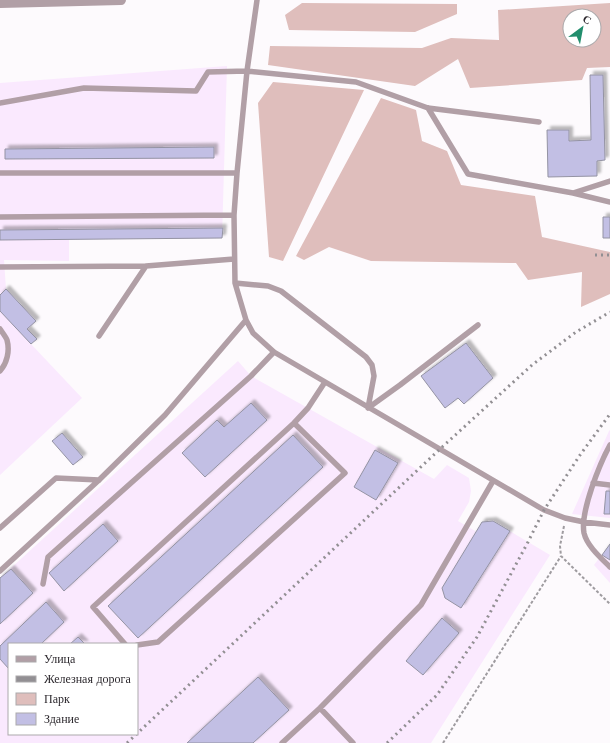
<svg xmlns="http://www.w3.org/2000/svg" width="610" height="743" font-family="'Libre Baskerville',serif">
<defs>
<filter id="shadow"><feDropShadow dx="3.5" dy="-3.5" stdDeviation="1" flood-color="#0004"/></filter>
</defs>
<rect width="100%" height="100%" fill="#fdfafd"/>
<path fill="#fae9fe" fill-rule="evenodd" d="M227,66l-5,172 -153,1v22l-65,-1 2,29 30,32 -8,8 9,10 -6,5 51,54 -82,77v-392z
M238,361l13,15 183,103 13,-14 22,13 2,13 -2,11 -11,19 19,11 5,-10 11,-1 57,34 -119,188h-431v-165zM9,644h128v90h-128z
M610,430v88l-38,-4 37,-83z
M610,544v39l-16,-18z"/>
<path fill="#dfbebc" fill-rule="evenodd" d="M302,3l155,1v10l-42,18 -126,-2 -4,-15z
M610,3v64l-23,1 -5,12 -112,8 -12,-29 -43,27 -147,-21 2,-19 152,2 29,-10 48,2 -1,-30zM570,16h24v24h-24z
M273,82l91,8 -81,171 -14,-4 -11,-154z
M381,98l35,12 6,31 25,10 14,34 74,11 7,41 68,15v42l-29,13 1,-35 -54,8 -12,-17 -145,-2 -42,-14 -25,13 -8,-4z"/>
<path fill="#c2bfe4" stroke="#9493a3" filter="url(#shadow)" d="M590,75h13l2,85 -8,1v15l-49,1 -1,-47h22v11l22,-1z
M214,147v11l-209,1v-10z
M603,217h7v21h-7z
M223,228l-1,10 -222,2v-10z
M6,289l30,32 -9,8 10,10 -6,5 -31,-33v-16z
M466,343l27,35 -29,26 -6,-6 -13,10 -24,-32z
M251,403l16,17 -62,57 -23,-24 35,-33 7,7z
M62,433l21,24 -10,8 -21,-24z
M293,435l30,32 -185,171 -30,-32z
M375,450l23,13 -22,37 -22,-13z
M606,491h4v23h-6z
M493,521l17,10 -49,77 -16,-10 -3,-10 40,-66z
M103,524l15,17 -54,50 -15,-18z
M610,544v16l-8,-5z
M11,569l22,24 -33,31v-46z
M46,602l18,20 -23,22h-32v25l-9,-10v-13z
M442,618l17,15 -36,42 -17,-14z
M78,637l7,7h-15z
M258,677l31,33 -36,33h-66z"/>
<g fill="none" stroke-linecap="round" stroke-linejoin="round">
<path stroke="#9f9ca0" stroke-width="2" stroke-dasharray="3 2" stroke-linecap="butt" d="M564,526l-4,20 1,10 49,48
M443,743l118,-187"/>
<path stroke="#b19fa6" stroke-width="5.5" d="M257,0l-10,71 -10,102 -3,42 1,68 11,37 7,13 21,19 270,158 21,8 19,4 26,3
M0,103l84,-15 112,3 12,-19 39,-1 109,11 72,26 111,14
M428,108l40,66 105,19 37,9
M0,173h237
M573,193l37,-12
M0,217l234,-2
M0,267l146,-1
M235,283l33,3 13,5 85,66 6,8 2,11 -6,32
M0,329c2,3 6,8 7,11 3,11 0,23 -7,31
M99,336l47,-70 88,-7
M368,408l32,-23 78,-60
M610,445c-10,18 -30,67 -26,88 3,13 17,25 26,34
M593,483l17,2
M0,528l56,-50 43,2
M0,571l99,-91 66,-65 81,-95
M43,584l5,-27 203,-181 23,-24
M125,644l-32,-37 201,-184 14,-15 17,-26
M137,645l21,-3 187,-169 -51,-50
M320,708l33,35
M282,743l38,-35 101,-103 72,-124"/>
<path stroke="#b19fa6" stroke-width="10" d="M0,3l121,-3"/>
<path stroke="#928f93" stroke-width="3" stroke-dasharray="2 4" stroke-linecap="butt" d="M595,255h15
M127,743l313,-294 92,-84 44,-33 34,-20
M387,743l50,-48 40,-58 51,-95 16,-32 36,-55 30,-41"/>
</g>
<rect x="8" y="643" width="130" height="92" fill="#ffffff" stroke="#aba9ab"/>
<rect x="16" y="656" width="20" height="6" fill="#b19fa6" stroke="#aba9ab"/>
<text x="44" y="663" font-size="12" fill="#2d292e">Улица</text>
<rect x="16" y="676" width="20" height="6" fill="#928f93" stroke="#aba9ab"/>
<text x="44" y="683" font-size="12" fill="#2d292e">Железная дорога</text>
<rect x="16" y="693" width="20" height="12" fill="#dfbebc" stroke="#aba9ab"/>
<text x="44" y="703" font-size="12" fill="#2d292e">Парк</text>
<rect x="16" y="713" width="20" height="12" fill="#c2bfe4" stroke="#aba9ab"/>
<text x="44" y="723" font-size="12" fill="#2d292e">Здание</text>
<g transform="translate(582 28) rotate(32)"><circle r="19" fill="#ffffff" stroke="#aba9ab"/>
<path d="M0-3L7 15L0 10L-7 15Z" fill="#228e6d"/>
<text y="-6" font-size="11" font-weight="bold" text-anchor="middle" fill="#2d292e">С</text>
</g>
</svg>
